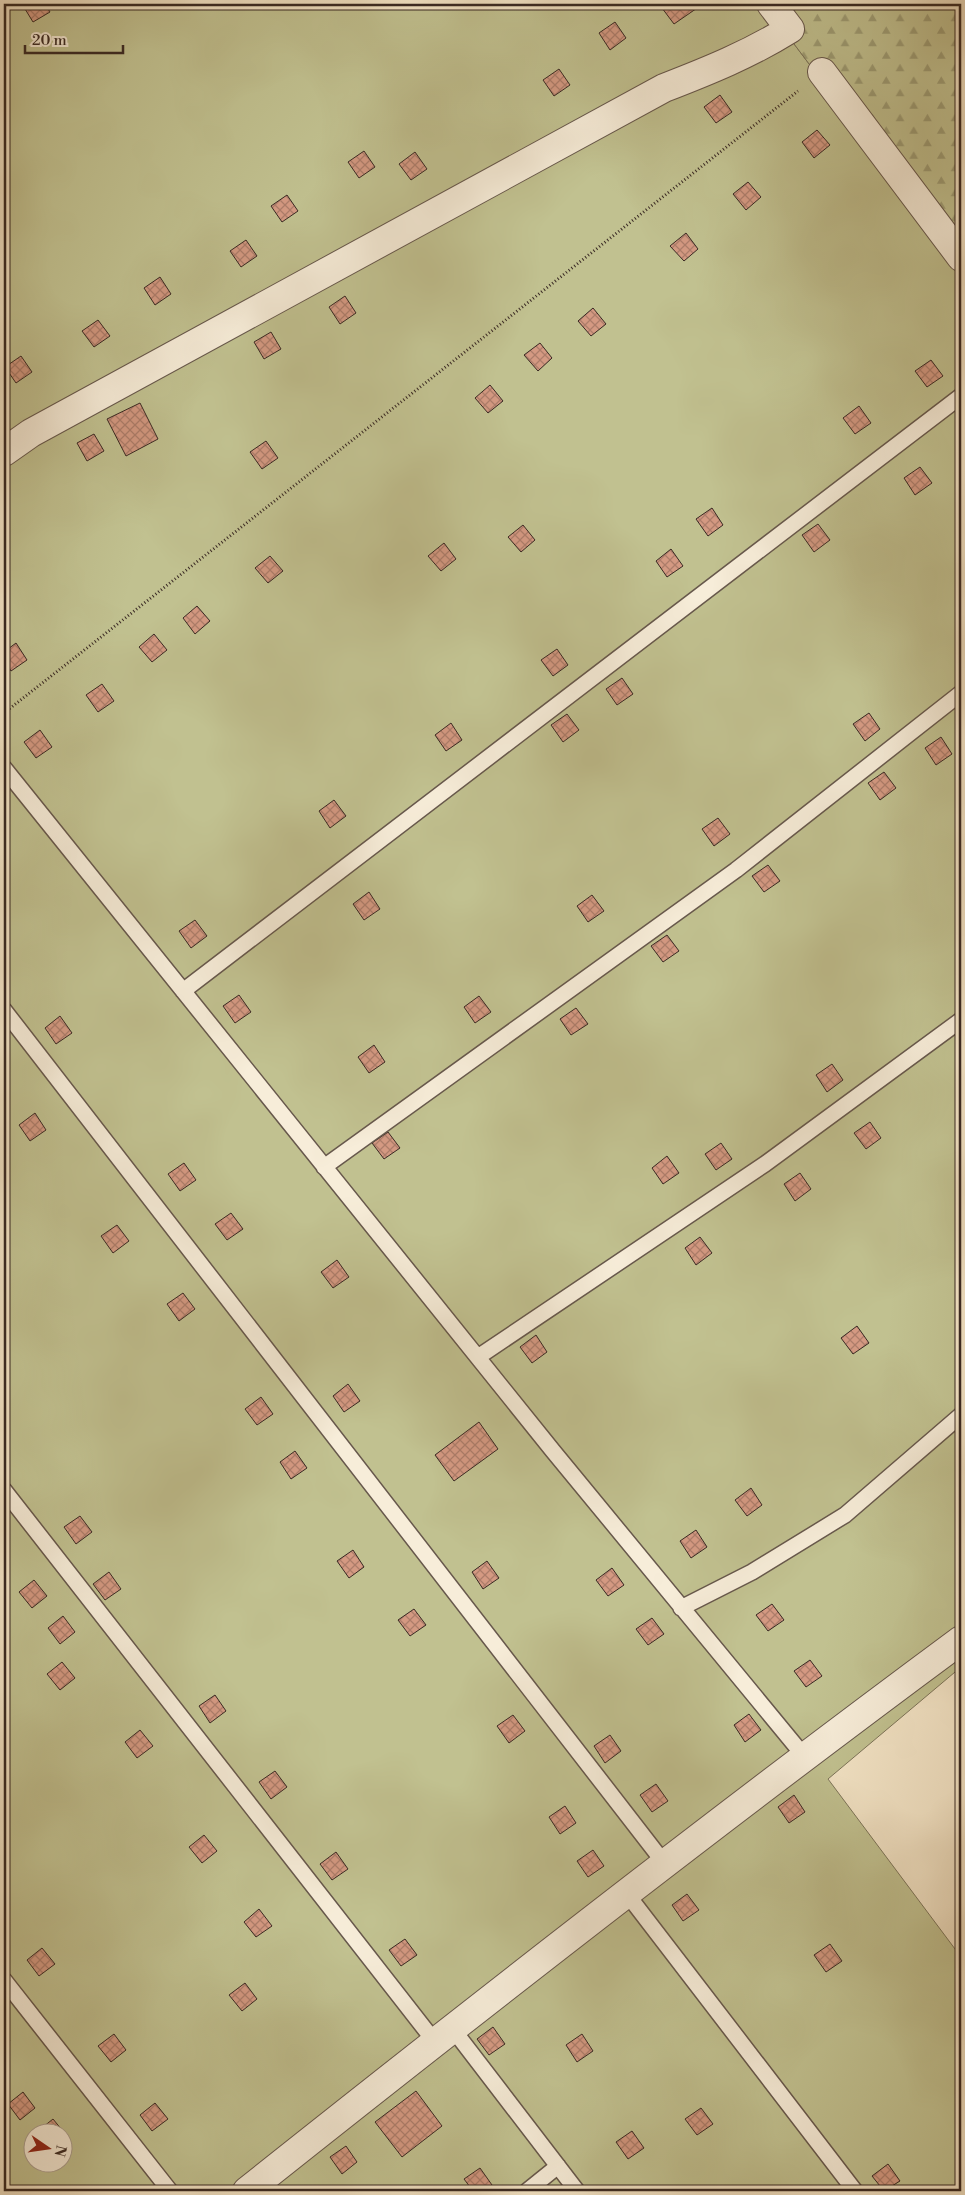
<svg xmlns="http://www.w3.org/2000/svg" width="965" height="2195" font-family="'Libre Bodoni',serif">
<defs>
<pattern id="forest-firs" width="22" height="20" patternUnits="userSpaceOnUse" patternTransform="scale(1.25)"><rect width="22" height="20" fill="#c1c190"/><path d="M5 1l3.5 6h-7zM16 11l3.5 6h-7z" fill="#9e9d75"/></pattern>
<pattern id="building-cross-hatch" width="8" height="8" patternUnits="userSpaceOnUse" patternTransform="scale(1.25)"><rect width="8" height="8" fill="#d49982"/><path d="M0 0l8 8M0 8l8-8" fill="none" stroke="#ad7d6a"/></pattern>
</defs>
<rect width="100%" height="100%" fill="#f2e3c5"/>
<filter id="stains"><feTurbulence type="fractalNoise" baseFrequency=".004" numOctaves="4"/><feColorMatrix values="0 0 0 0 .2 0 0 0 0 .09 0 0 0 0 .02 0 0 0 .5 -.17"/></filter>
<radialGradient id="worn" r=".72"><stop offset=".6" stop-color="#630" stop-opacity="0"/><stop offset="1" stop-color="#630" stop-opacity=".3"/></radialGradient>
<path fill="#c1c190" stroke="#7d755a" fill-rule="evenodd" d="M4,4h760l197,262v1401l-133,112 133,178v234h-957zM32,2132h30v30h-30z"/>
<path fill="url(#forest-firs)" stroke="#7d755a" d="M764,4h197v262z"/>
<path fill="url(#building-cross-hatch)" stroke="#392923" d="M22,4h23l5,8 -17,10z
M659,4h44l-29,20z
M615,22l11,16 -16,12 -11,-17z
M559,69l11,16 -16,11 -11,-16z
M720,95l12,17 -16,11 -12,-16z
M817,130l13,15 -16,13 -12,-16z
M364,151l11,16 -16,11 -11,-16z
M415,152l12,17 -16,11 -12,-16z
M748,182l13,15 -15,13 -13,-16z
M287,195l11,16 -16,11 -11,-16z
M686,233l12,16 -14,12 -14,-15z
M246,240l11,16 -16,11 -11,-16z
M160,277l11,17 -16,11 -11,-17z
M345,296l11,17 -16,11 -11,-17z
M593,308l13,16 -15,12 -13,-15z
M98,320l12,16 -16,11 -12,-16z
M271,332l10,17 -17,10 -10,-17z
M540,343l12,15 -14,13 -14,-16z
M21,356l11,16 -16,11 -11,-16z
M931,360l12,16 -16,11 -12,-16z
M490,385l13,16 -15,12 -13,-15z
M140,403l18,36 -32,17 -19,-37z
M859,406l12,17 -16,11 -12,-16z
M94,434l10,17 -17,10 -10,-18z
M266,441l12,17 -16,11 -12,-17z
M920,467l12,16 -17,12 -11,-17z
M712,508l11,17 -15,11 -12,-17z
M818,524l12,16 -16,12 -12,-17z
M523,525l12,15 -14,12 -13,-15z
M444,543l12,16 -15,12 -13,-15z
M671,549l12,17 -16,11 -11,-16z
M270,556l13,15 -15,12 -13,-15z
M197,606l13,15 -15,13 -12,-16z
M154,634l13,16 -15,12 -13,-15z
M16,643l11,17 -16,11 -7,-11v-8z
M557,649l11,16 -15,11 -12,-16z
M622,678l11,16 -16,11 -11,-16z
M102,684l12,17 -16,11 -12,-17z
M869,713l11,16 -15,12 -12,-17z
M567,714l12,16 -16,12 -12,-17z
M451,723l11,17 -16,11 -11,-16z
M40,730l12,17 -16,11 -12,-16z
M941,737l11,17 -16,11 -11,-17z
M884,772l12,16 -16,12 -12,-17z
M334,800l12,16 -16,12 -11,-17z
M718,818l12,16 -16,12 -12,-17z
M768,865l12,16 -16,11 -12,-16z
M369,892l11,17 -16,11 -11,-16z
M592,895l12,16 -16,11 -11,-16z
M195,920l12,16 -16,12 -12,-17z
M667,935l12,16 -16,11 -12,-16z
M239,995l12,17 -16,11 -12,-17z
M479,996l12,16 -16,11 -11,-16z
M576,1008l12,16 -17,11 -11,-16z
M60,1016l12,17 -16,11 -11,-16z
M374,1045l11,17 -16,11 -11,-16z
M832,1064l11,16 -16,12 -11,-17z
M35,1113l11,17 -16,11 -11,-16z
M870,1122l11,16 -15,11 -12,-16z
M388,1132l12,16 -16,11 -12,-16z
M721,1143l11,16 -16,11 -11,-16z
M667,1156l12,17 -16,11 -11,-16z
M184,1163l12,17 -16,11 -12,-17z
M800,1173l11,16 -16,12 -11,-17z
M231,1213l12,16 -16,11 -12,-16z
M117,1225l12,16 -16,12 -12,-17z
M700,1237l12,16 -16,12 -11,-17z
M337,1260l12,17 -16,11 -12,-16z
M183,1293l12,16 -16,12 -12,-17z
M857,1326l12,17 -16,11 -12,-16z
M536,1335l11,17 -15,11 -12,-16z
M348,1384l12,17 -16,11 -11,-16z
M261,1397l12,17 -16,11 -12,-16z
M479,1422l19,27 -44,32 -19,-26z
M295,1451l12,17 -16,11 -11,-17z
M751,1488l11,17 -15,11 -12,-16z
M80,1516l12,16 -16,12 -12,-17z
M696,1530l11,17 -16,11 -11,-17z
M353,1550l11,17 -15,11 -12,-17z
M487,1561l12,17 -16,11 -11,-17z
M612,1568l12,17 -16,11 -12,-16z
M109,1572l12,17 -16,11 -12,-16z
M34,1580l13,16 -15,12 -13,-16z
M772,1604l12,16 -16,11 -12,-16z
M414,1609l12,16 -16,11 -12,-16z
M63,1616l12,16 -15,12 -12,-16z
M652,1618l12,16 -16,11 -12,-16z
M810,1660l12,16 -16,11 -12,-16z
M62,1662l13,16 -15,12 -13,-16z
M215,1695l11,16 -16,12 -11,-17z
M749,1714l12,16 -16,12 -11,-17z
M513,1715l12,16 -16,12 -12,-17z
M140,1730l13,16 -16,12 -12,-16z
M610,1735l11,16 -16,12 -11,-17z
M275,1771l12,16 -16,12 -12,-17z
M656,1784l12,17 -16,11 -12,-17z
M794,1795l11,17 -16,11 -11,-16z
M565,1806l11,17 -16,11 -11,-17z
M204,1835l13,16 -15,12 -13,-16z
M593,1850l11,16 -16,11 -11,-16z
M336,1852l12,17 -16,11 -12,-16z
M687,1894l12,16 -16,11 -11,-16z
M259,1909l13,17 -16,11 -12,-15z
M405,1939l12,16 -16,11 -12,-16z
M830,1944l12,17 -16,11 -12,-17z
M42,1948l13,16 -16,12 -12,-16z
M245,1983l12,16 -15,12 -13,-16z
M493,2027l12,17 -16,11 -12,-16z
M4,2033l6,8 -6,5z
M114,2034l12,16 -15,12 -13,-16z
M582,2034l11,17 -16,11 -11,-17z
M416,2091l26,35 -40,31 -27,-35z
M23,2092l12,16 -15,12 -12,-16z
M155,2103l13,16 -16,12 -12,-16z
M701,2108l12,16 -16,11 -12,-16z
M53,2119l13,16 -4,2v-5l-24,-1z
M632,2131l12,17 -16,11 -12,-17z
M346,2146l11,16 -15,12 -12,-17z
M888,2164l12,17 -16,10 -12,-15z
M480,2168l12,17 -9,6h-10l-9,-12z"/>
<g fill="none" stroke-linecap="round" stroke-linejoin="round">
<defs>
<path id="service" d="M4,768l549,683 251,305
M183,991l778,-595
M4,1010l661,854
M324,1167l412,-297 225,-177
M478,1357l287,-193 196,-144
M4,1490l431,552
M681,1608l71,-36 93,-57 116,-100
M627,1894l228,297
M4,1980l166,211
M452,2028l125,163
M527,2191l31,-25"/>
<path id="minor" d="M822,72l139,185
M4,452l27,-19 633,-345c44,-17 86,-34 126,-59l-19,-25
M247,2191c235,-187 472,-372 714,-551"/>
</defs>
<use href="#service" stroke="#67584c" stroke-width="18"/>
<use href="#minor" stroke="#67584c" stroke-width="30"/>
<path stroke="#392923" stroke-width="3" stroke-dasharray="1 2.5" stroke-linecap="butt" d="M4,713l794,-622"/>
<use href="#service" stroke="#f7edd9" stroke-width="15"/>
<use href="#minor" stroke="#f7edd9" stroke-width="28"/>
</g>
<rect width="965" height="2195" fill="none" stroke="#f2e3c5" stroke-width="20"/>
<rect x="5" y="5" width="955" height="2185" fill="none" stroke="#392923" stroke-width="2.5"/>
<rect x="10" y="10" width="945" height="2175" fill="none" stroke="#392923"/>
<g transform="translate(48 2148) rotate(103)"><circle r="24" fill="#f7edd9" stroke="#ab9f90"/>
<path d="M0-4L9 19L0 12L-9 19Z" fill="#8f2418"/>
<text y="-8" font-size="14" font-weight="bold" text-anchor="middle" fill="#392923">N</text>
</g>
<path d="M25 45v8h98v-8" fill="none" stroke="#392923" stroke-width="2.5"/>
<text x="32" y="45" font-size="15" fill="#392923" stroke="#f7edd9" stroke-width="4" paint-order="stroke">20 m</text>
<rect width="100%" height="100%" filter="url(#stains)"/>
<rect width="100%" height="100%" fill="url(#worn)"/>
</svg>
